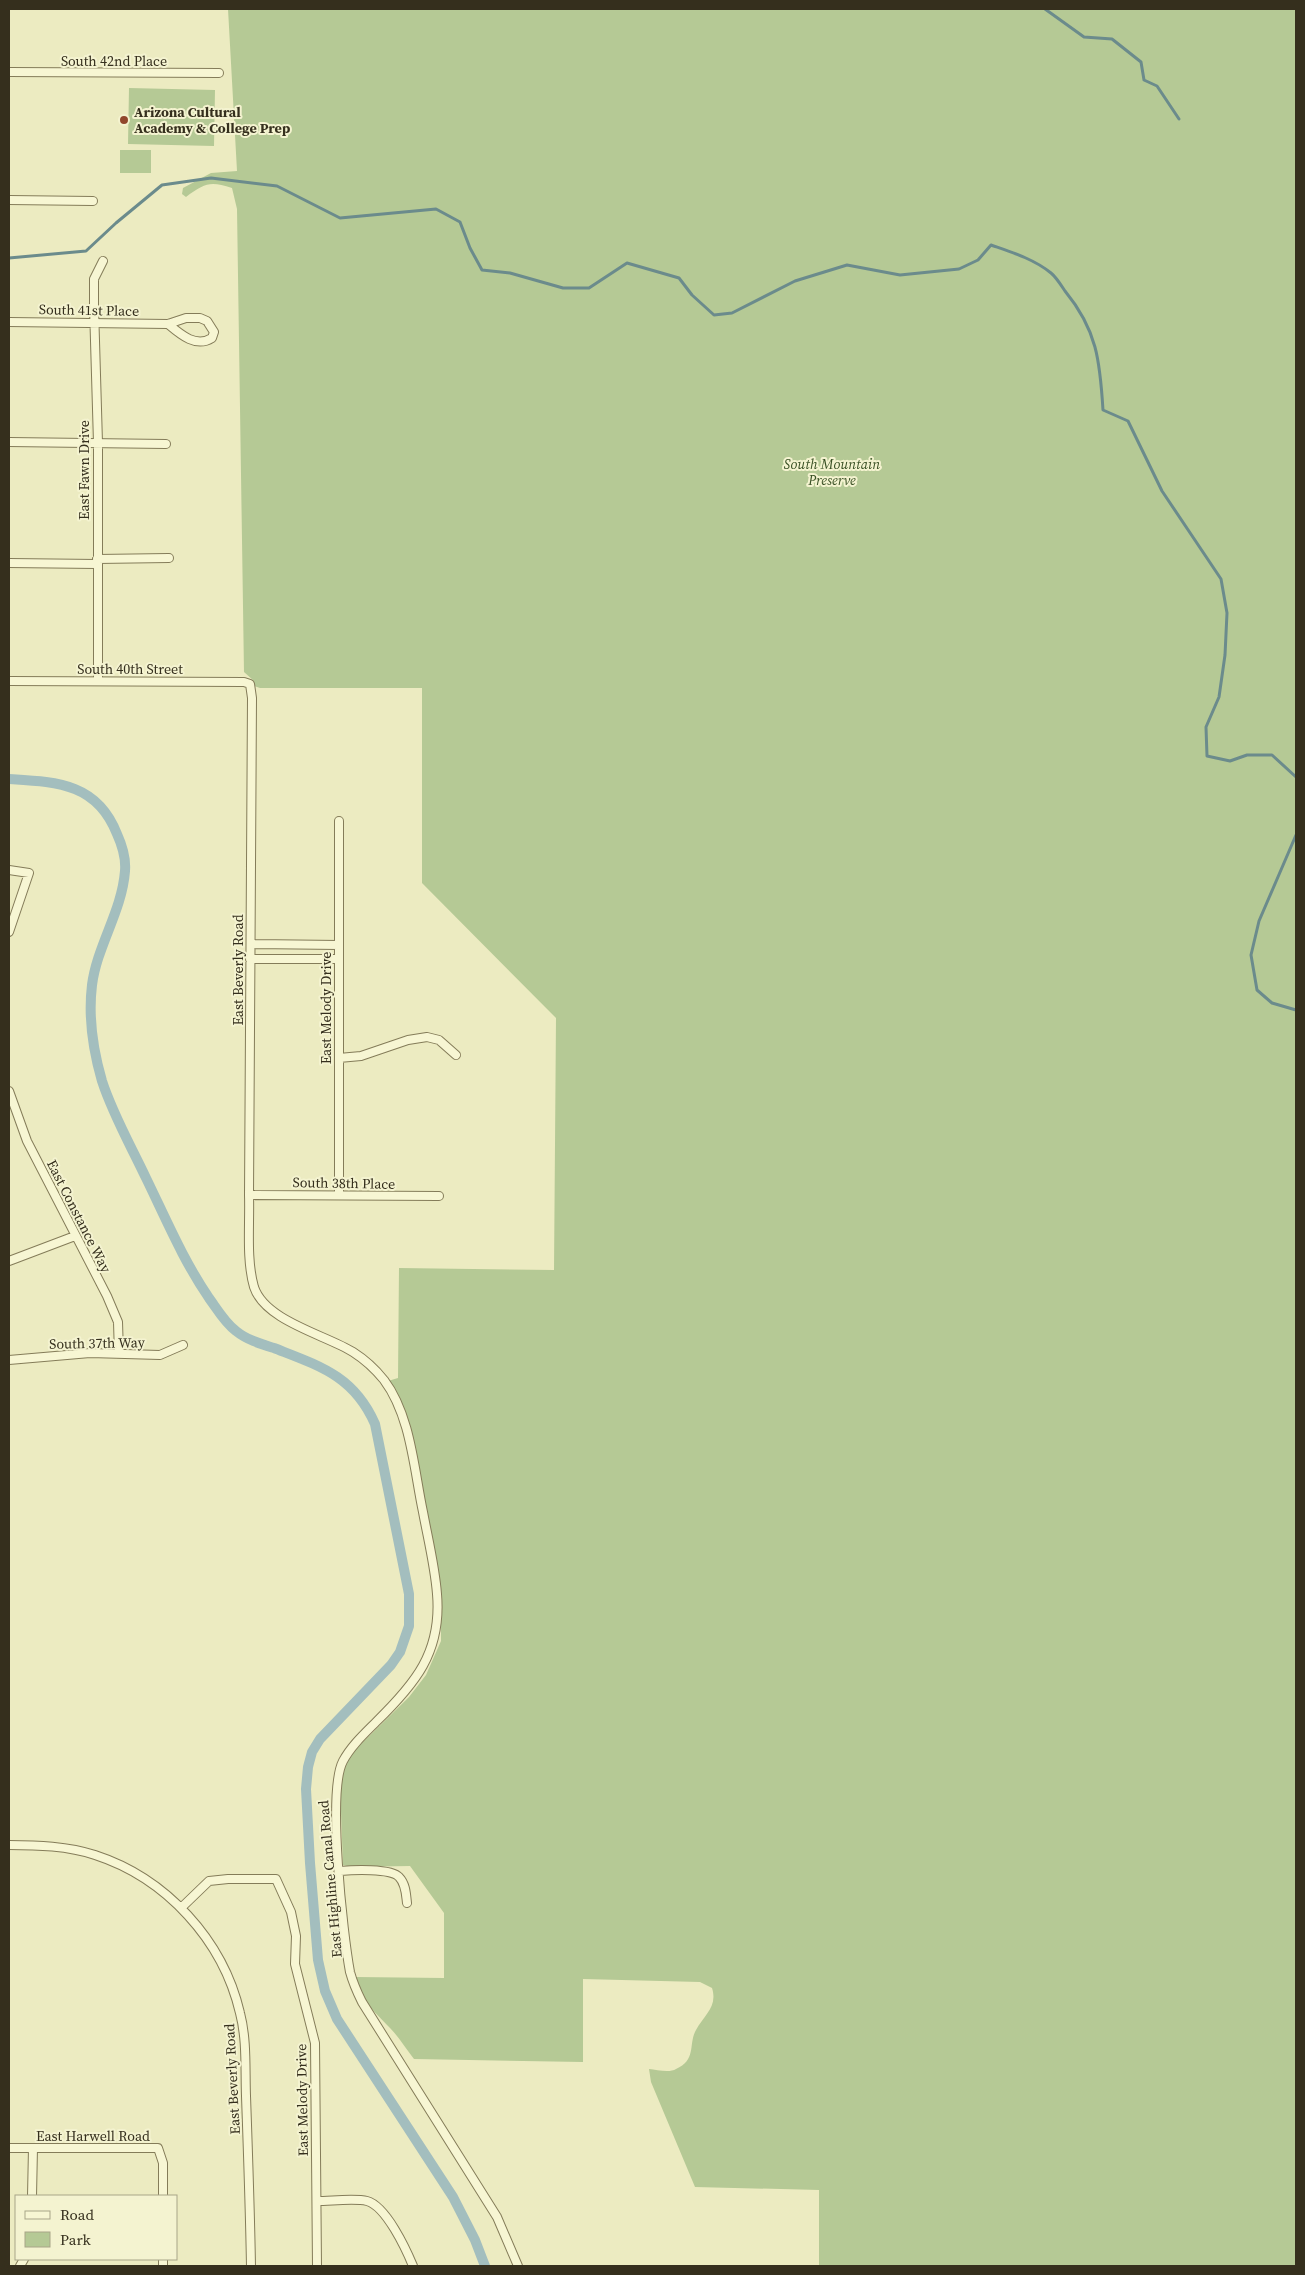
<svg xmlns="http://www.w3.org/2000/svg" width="1305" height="2275" font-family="'Source Serif 4',serif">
<rect width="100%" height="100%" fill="#ecebc1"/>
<path fill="#b5c995" d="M228,9h1068v2257h-477v-76l-124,-3 -44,-105 -2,-13c8,1 21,4 27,0 21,-9 12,-25 20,-39 8,-15 22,-23 16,-42l-12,-6 -117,-3v83l-169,-3c-8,-10 -15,-22 -24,-31 -19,-20 -25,-23 -34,-51l88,1v-65l-34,-47 -59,1 -8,-2 -3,-80 3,-17 10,-16 56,-55 17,-22 15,-34v-49l-30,-160 -23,-51 10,-3 1,-110 155,2 2,-252 -134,-135v-195h-162l-6,-2v-5l-10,-9 -7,-463 -5,-21c-22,-7 -27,-5 -46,9l-4,-3 1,-6 28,-15 26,-2z
M129,88l86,2 -1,56 -86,-2z
M120,150h31v23h-31z"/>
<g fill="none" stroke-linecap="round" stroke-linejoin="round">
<path stroke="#6b8b8c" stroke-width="3" d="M1045,9l39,28 28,2 29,23 3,18 13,6 22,33
M9,258l77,-7 30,-28 46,-38 49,-7 66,8 63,32 96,-9 24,13 10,26 12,22 28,3 53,15h26l38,-25 52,15 13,17 22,20 18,-2 63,-32 52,-16 53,10 59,-6 19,-9 13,-15c20,7 43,14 60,28 5,4 10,12 14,18 32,39 35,70 38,119l25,11 34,70 59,88 6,34 -2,42 -6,42 -13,30 1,29 23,5 17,-6h25l24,22
M1296,835l-37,86 -8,34 6,35 15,13 24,7"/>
<path stroke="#a3bebe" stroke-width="10" d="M9,779c48,3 88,4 108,55 5,11 9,25 8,37 -3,40 -28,75 -33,114 -4,33 1,65 10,96 11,34 29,65 44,97 20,41 37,82 63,120 8,11 16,25 27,33 11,9 25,13 38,17 46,18 80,28 101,76l34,170v32l-9,26 -9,13 -71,74 -8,13 -4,15 -2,22 4,74 8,97 7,31 12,28 116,178 22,43 10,26"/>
<defs>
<path id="street" d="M9,72l210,1
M9,200l84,1
M9,322l159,2 18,-6h14l7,3 7,11 -2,6c-16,10 -31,-3 -44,-14
M9,442l157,2
M97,559l72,-1
M9,563l88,1
M9,681l235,1 6,2 2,14 -3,497c1,29 -3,64 5,92 11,34 72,48 99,65 11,7 23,18 31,28 27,36 30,90 39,132 5,27 12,55 14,82 5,58 -22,90 -61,128 -12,12 -25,24 -33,39 -16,30 0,173 7,211 3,11 7,20 12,30l135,215 21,49
M98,681v-238l-4,-136v-28l9,-18
M339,821v374
M9,870l20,3 -20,59
M251,944l88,1
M250,959h89
M339,1058l22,-2 47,-16 19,-3 12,3 17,15
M9,1091l18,50 80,155 11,26 1,32
M249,1195l190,1
M9,1261l66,-25
M9,1360l81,-7 70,2 23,-10
M9,1845c28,0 59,1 86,10 71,23 128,85 145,158 7,27 5,55 6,83 2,56 4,113 5,170
M340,1871c12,-1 51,-3 59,6 7,7 7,18 8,26
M182,1907l27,-26 19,-2h48l15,33 5,24 -1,28 20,79 2,223
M9,2148h149l5,15v33
M32,2196l1,-48
M317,2201c14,0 38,-3 50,0 19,5 39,48 46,65
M163,2259v7
M20,2266l4,-7"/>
</defs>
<use href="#street" stroke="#847c59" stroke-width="10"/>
<use href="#street" stroke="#f7f6d3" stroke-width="8"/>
</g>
<circle fill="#91472c" stroke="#f4f3d0" stroke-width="2" cx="124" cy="120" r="5"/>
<g text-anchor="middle" stroke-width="4" stroke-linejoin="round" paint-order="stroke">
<g font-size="14" fill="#352f1d" stroke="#f4f3d0">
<text x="114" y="66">South 42nd Place</text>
<text transform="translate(89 310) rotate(1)" y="5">South 41st Place</text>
<text transform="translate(84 470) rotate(-90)" y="5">East Fawn Drive</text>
<text x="130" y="674">South 40th Street</text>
<text transform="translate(238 970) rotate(-90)" y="5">East Beverly Road</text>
<text transform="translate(326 1008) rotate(-90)" y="5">East Melody Drive</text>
<text transform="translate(344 1183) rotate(1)" y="5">South 38th Place</text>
<text transform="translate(79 1216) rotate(63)" y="5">East Constance Way</text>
<text transform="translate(97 1343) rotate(-1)" y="5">South 37th Way</text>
<text transform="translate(330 1879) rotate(-95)" y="5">East Highline Canal Road</text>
<text transform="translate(232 2079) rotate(-93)" y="5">East Beverly Road</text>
<text transform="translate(302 2100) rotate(-91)" y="5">East Melody Drive</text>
<text x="93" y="2141">East Harwell Road</text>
</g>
<g font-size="14" font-weight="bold" fill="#352f1d" stroke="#f4f3d0" text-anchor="start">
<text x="134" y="117">Arizona Cultural<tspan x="134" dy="16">Academy &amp; College Prep</tspan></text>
</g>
<g font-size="14" font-style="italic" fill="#395024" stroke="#f4f3d0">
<text x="832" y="469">South Mountain<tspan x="832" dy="16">Preserve</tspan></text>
</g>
</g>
<rect width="1305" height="2275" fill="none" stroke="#352f1d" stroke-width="20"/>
<rect x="15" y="2195" width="162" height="65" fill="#f4f3d0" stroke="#a8a588"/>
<rect x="25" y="2211" width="25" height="8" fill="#f7f6d3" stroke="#a8a588"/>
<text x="60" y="2220" font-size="15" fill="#352f1d">Road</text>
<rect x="25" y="2232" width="25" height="15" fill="#b5c995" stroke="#a8a588"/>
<text x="60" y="2245" font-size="15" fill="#352f1d">Park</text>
</svg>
